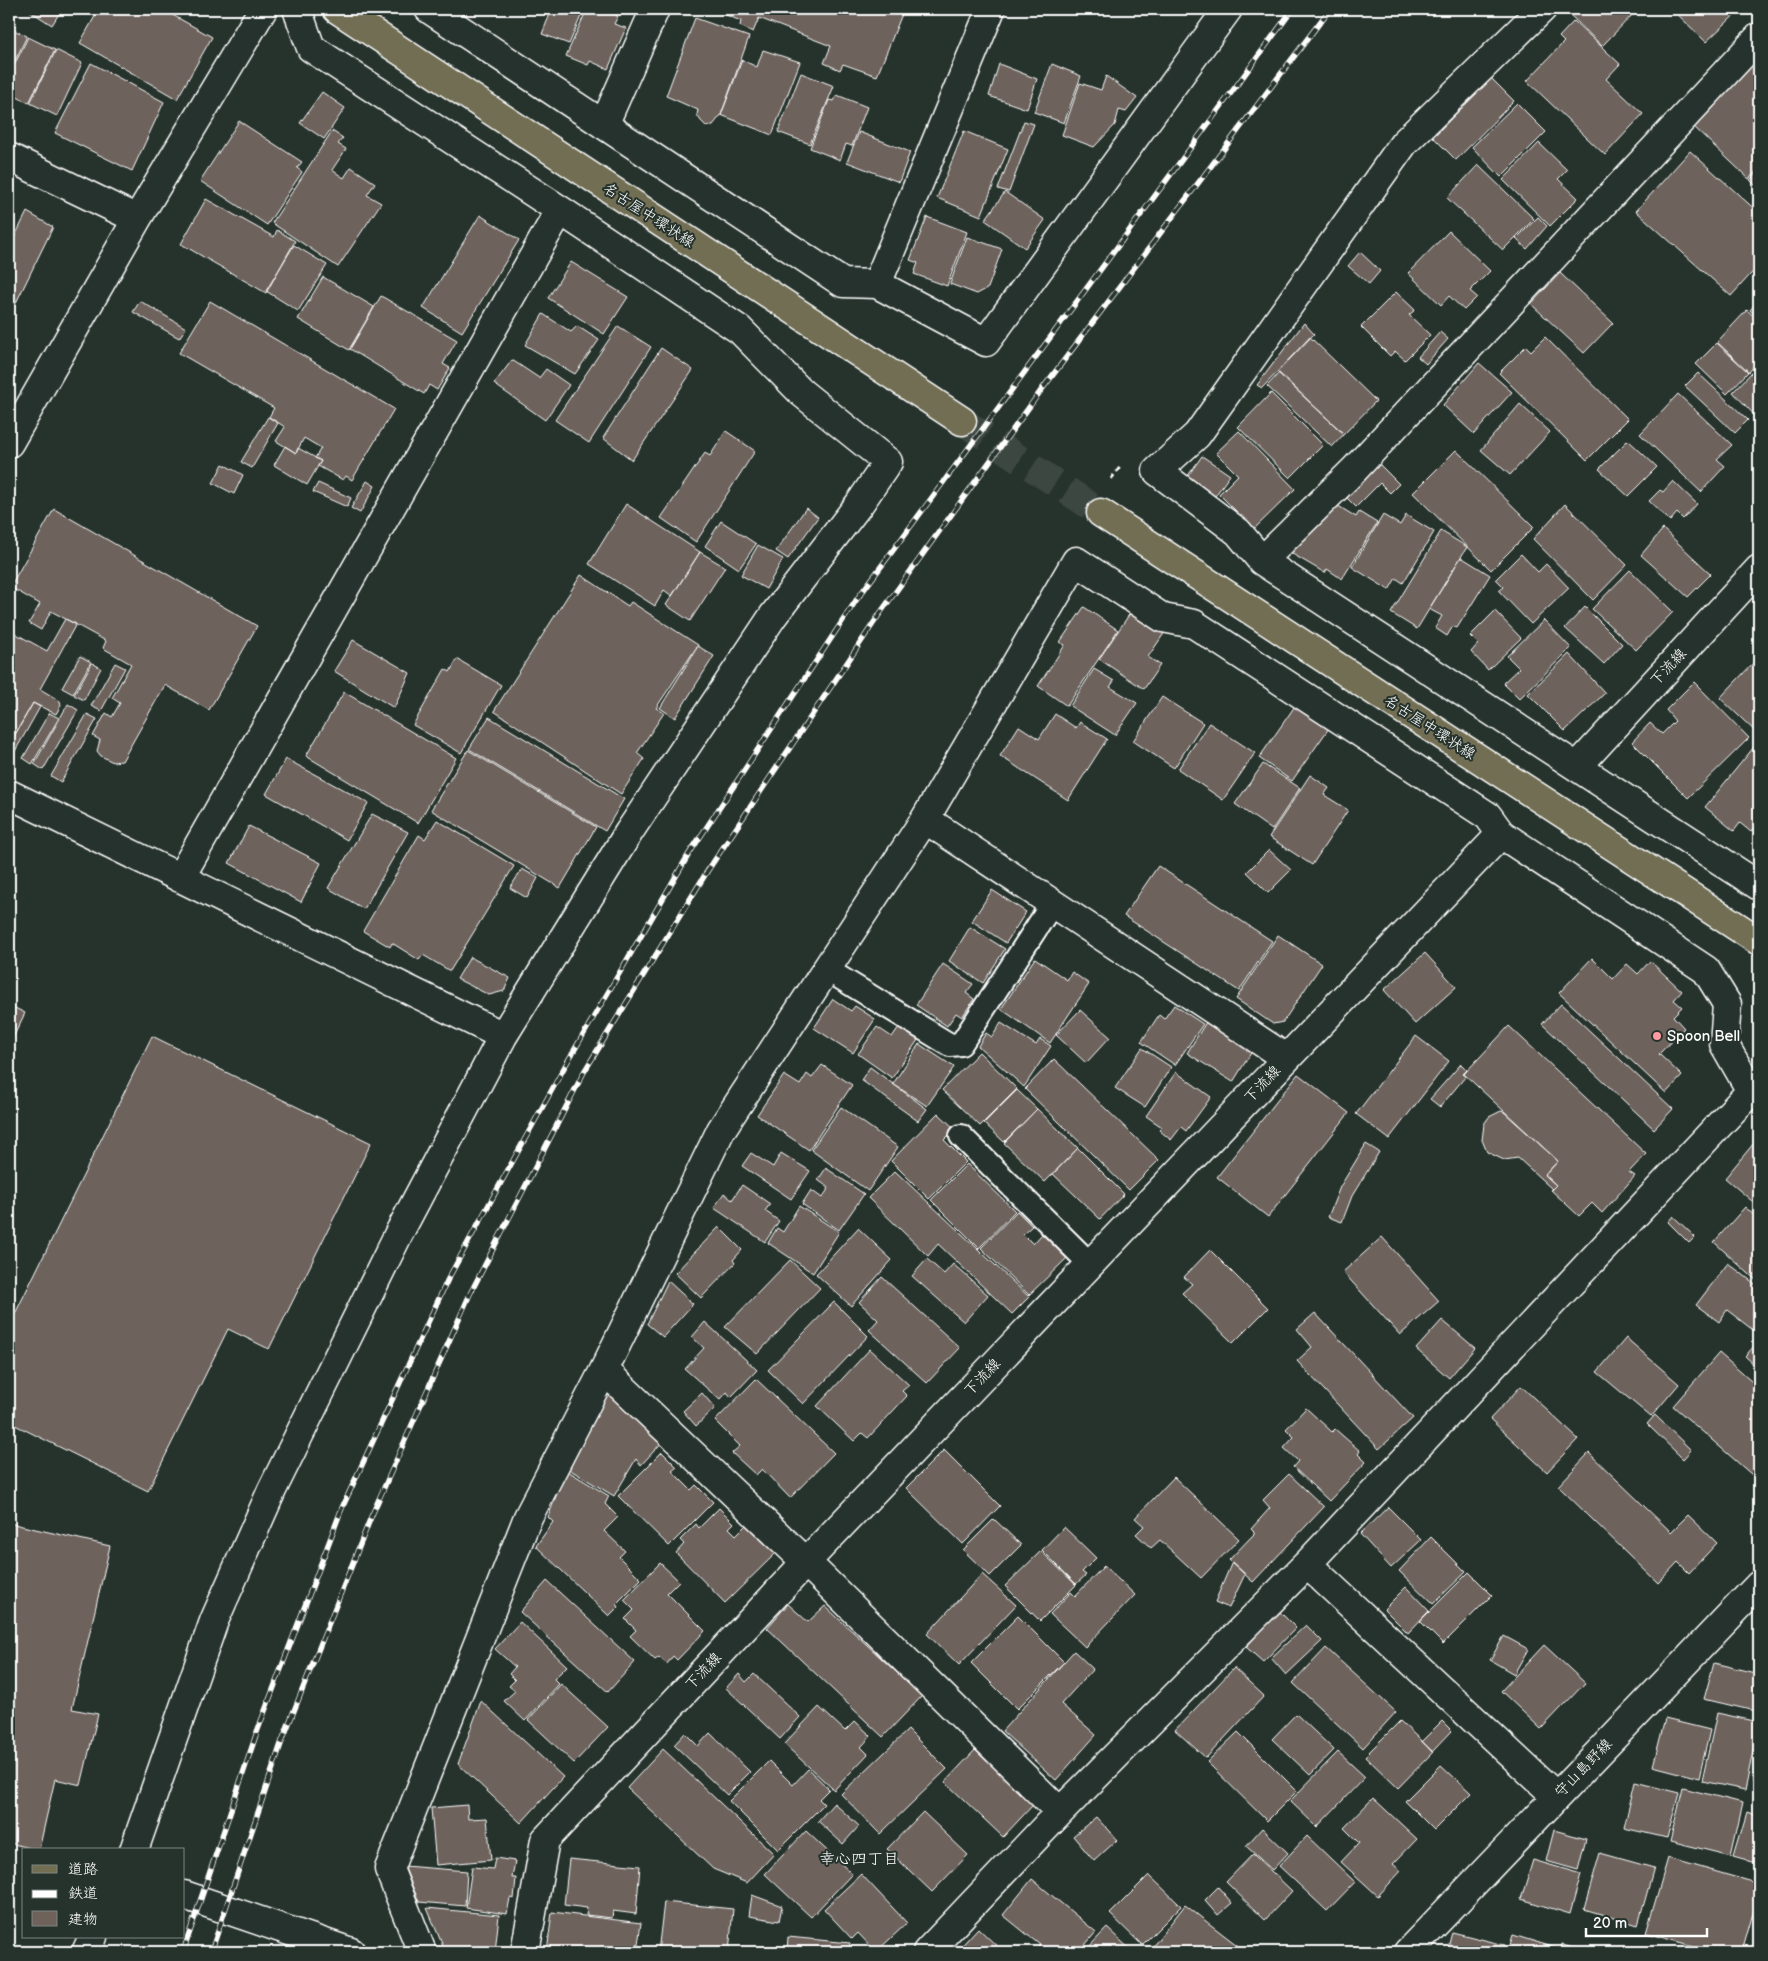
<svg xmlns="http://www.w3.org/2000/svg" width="1768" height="1961" font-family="'Balsamiq Sans','Klee One',sans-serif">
<rect width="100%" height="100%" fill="#26332d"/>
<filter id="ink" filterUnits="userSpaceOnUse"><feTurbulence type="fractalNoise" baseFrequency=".02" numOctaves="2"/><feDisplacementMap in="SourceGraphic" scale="10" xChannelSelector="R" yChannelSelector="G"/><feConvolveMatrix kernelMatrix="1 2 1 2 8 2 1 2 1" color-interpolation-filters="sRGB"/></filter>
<g filter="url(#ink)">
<path fill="#6e625b" stroke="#fff" d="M27,9h35l-10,16z
M99,9h63l50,28 -35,62 -97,-56z
M552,9h32l-15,35 -27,-10z
M587,9h13l18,7 -4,8 12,4 -18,41 -18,-8 -2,4 -22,-9z
M711,9h193l-27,67 -34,-12 -3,6 -16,-7 7,-17 -72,-28 -6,14 -13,-6 1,-5z
M1564,9h74l-36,37z
M1672,9h69l-35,33z
M695,18l54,19 -28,78 -8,10 -7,1 -5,-5 -4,-6 1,-5 -32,-14z
M1574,21l46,43 -14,15 37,35 -38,41 -78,-74 37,-39 -5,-5z
M9,28l18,8 -18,37z
M28,37l27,13 -26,53 -20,-10v-17z
M56,50l26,13 -25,53 -27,-13z
M763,50l37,12 -28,73 -51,-20 21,-55 15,7z
M91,63l73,39 -32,69 -77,-38z
M999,64l38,15 -10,30 -38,-13z
M1052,64l29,12 -17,47 -30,-11z
M1752,64l7,7v97l-10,11 -57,-54z
M801,73l33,13 -24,58 -32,-12z
M1106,76l31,22 -11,14 -7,-2 -4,15 -21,22 -32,-12 18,-52 21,7z
M1491,78l23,23 -58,59 -23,-23z
M322,92l23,16 -21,31 -24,-16z
M837,95l30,12 -15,39 -6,-2 -6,16 -30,-12 19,-48 5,1z
M1517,103l29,29 -45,45 -29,-30z
M239,121l63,41 -5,6 5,4 -35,53 -67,-44z
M1024,121l10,3 -25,68 -11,-3z
M332,131l11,7 -5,6 8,5 -14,21 12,8 7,-11 24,16 -8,12 14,8 -43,64 -66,-44z
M964,131l44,18 -27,67 -44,-18z
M859,132l51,20 -11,30 -52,-20z
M1539,143l28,27 -9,9 20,19 -28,28 -47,-46z
M1690,151l69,62v52l-28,31 -95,-85z
M1478,165l56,54 -31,31 -56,-52z
M1759,170v19l-9,-9z
M1005,192l40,28 -20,28 -40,-28z
M206,199l68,38 3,-7 18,11 -29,52 -85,-49z
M27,212l26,15 -39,80 -5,-2v-57z
M480,215l39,25 -57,92 -39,-24z
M927,217l40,15 -20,54 -33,-12 4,-11 -8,-3z
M1538,217l9,9 -20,23 -11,-10z
M1449,231l41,40 -20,20 7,6 -13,13 -15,-14 -8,9 -33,-32z
M967,237l35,12 -14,39 -11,6 -27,-10z
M294,245l33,20 -29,46 -32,-20z
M1360,252l20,19 -11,13 -21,-18z
M571,262l57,35 -24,37 -56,-36z
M1560,273l53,50 -29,30 -53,-49z
M323,277l51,30 -25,43 -51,-31z
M1396,292l19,18 -6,5 21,20 -25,25 -10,-9 -5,5 -29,-29z
M381,296l76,44 -14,24 7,4 -13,22 -8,-5 -5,9 -74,-45z
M1759,300v19l-9,-9z
M140,301l46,27 -7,10 -46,-26z
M210,301l184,108 -42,71 -6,-4 -3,4 -25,-14 3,-5 -6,-3 6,-10 -17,-10 -8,15 -20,-12 9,-14 -16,-10 5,-9 -95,-55z
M1747,310l12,11v40l-10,11 -32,-30z
M543,314l28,18 6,-6 22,14 -24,34 -50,-29z
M1304,323l10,11 -52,54 -5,-3z
M618,326l33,21 -62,96 -34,-23z
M1440,332l8,7 -22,25 -8,-7z
M1310,337l66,64 -32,33 -67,-62z
M1545,337l83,82 -41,41 -88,-87 27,-27 5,5z
M1717,343l31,29 -21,22 -31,-30z
M661,348l32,22 -61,90 -29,-22z
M512,360l27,18 7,-9 23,16 -24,35 -51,-36z
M1479,363l33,29 -38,42 -31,-29z
M1752,372l7,8v40l-26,-28z
M1279,373l65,61 -12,13 -65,-61z
M1698,373l50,47 -13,13 -50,-47z
M1271,393l52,52 -33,33 -52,-51z
M1678,394l54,51 -15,14 8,7 -24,26 -61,-58z
M1520,404l30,28 -40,43 -29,-25z
M268,417l10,6 -26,45 -11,-6z
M726,431l29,20 -59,91 -35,-24 44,-65 5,3z
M1239,431l56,58 -41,40 -35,-35 19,-19 -22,-22z
M1628,440l29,27 -29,29 -29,-27z
M285,446l11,7 2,-5 23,13 -14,24 -33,-20z
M1456,450l78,77 -43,43 -78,-77z
M1202,456l28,19 -20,28 -28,-19z
M1378,463l21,21 -9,9 -10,-10 -24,24 -11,-11z
M223,464l20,11 -9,19 -21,-11z
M367,481l8,5 -15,27 -9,-5z
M1673,481l24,23 -14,15 -6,-6 -7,8 -21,-20 11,-11 3,2z
M318,483l33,15 -4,9 -34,-15z
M626,504l74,48 -28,44 -8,-6 -9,16 -66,-42z
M1335,504l21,13 3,-5 18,11 -35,56 -15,-10 -2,4 -36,-21z
M1565,504l62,61 -34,35 -60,-61z
M806,508l12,9 -30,42 -12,-8z
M54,509l203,117 -48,84 -44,-25 -43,76 -9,1 -12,-6 -4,-5 3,-11 -7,-4 13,-23 6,4 8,-14 -8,-5 19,-34 -28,-16 3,-7 -55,-30 -10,19 -12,-7 11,-19 -30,-17z
M1383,515l17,10 6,-10 28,17 -31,51 -7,-5 -7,12 -37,-23z
M721,521l35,23 -17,25 -34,-23z
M1663,529l48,45 -23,23 -47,-42z
M1441,531l26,16 -50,82 -26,-16z
M758,545l25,14 -17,30 -25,-14z
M700,552l25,15 -35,54 -24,-16z
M1521,554l17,18 8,-8 23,24 -38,36 -32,-33 5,-4 -8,-8z
M1461,557l29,18 -33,53 -4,-2 -6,10 -12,-8 7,-12 -13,-7z
M1630,570l43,42 -37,38 -44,-41z
M581,575l47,31 3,-4 67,43 -42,63 8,5 -27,40 7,6 -23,35 -127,-83z
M1084,607l34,23 -51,76 -29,-20 27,-41 -5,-3z
M1585,607l37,37 -18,20 -39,-36z
M1133,609l32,23 -17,25 12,8 -16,24 -45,-30z
M1495,611l26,27 -33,32 -17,-18 7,-8 -8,-8z
M65,619l11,5 -36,65 20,12 1,4 -5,9 -23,-11 -20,35 -4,-3v-105l38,21z
M1544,620l27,28 -52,51 -16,-16 16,-15 -12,-12z
M353,640l57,33 -16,35 -60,-37z
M698,646l16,10 -39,62 -15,-10z
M1569,654l36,39 -40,38 -37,-37z
M80,656l11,6 -18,32 -11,-6z
M457,659l44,26 -40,68 -48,-28 32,-56 5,3z
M1756,660l3,3v72l-39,-37z
M92,663l9,5 -17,32 -10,-5z
M115,663l10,5 -24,43 -10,-5z
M1094,669l20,12 -4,6 27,16 -22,32 -45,-29z
M1694,682l55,56 -61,60 -56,-56 18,-19 12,11 13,-13 -9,-11z
M344,692l112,66 -38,65 -112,-67z
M1162,697l41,26 -29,45 -41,-27z
M33,703l7,4 -26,46 -5,-3v-10l2,-4 2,2z
M68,704l10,6 -35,60 -9,-6z
M1295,706l34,22 -37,53 -33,-23z
M49,713l10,5 -27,46 -9,-6z
M87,714l10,5 -36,63 -10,-6z
M1055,714l21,14 4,-6 27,17 -39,61 -68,-44 19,-30 20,13z
M489,717l135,82 -19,32 -136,-82z
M1209,723l46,30 -32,47 -45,-31z
M1754,747l5,4v71l-8,10 -11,-9 -6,8 -29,-24z
M468,750l128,77 -36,61 -129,-78z
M286,759l82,44 -21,37 -81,-46z
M1263,764l37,24 -28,42 -37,-26z
M1310,775l19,13 -5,7 24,15 -36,55 -43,-28z
M372,814l36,18 -44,77 -36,-21z
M437,820l77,46 -64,105 -27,-16 -4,5 -27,-17 -2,4 -27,-16 56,-96 6,4z
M249,826l72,37 -20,39 -72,-39z
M1269,850l22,20 -23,23 -21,-21z
M1158,866l114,75 -33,50 -115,-75z
M522,869l16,9 -11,20 -17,-10z
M992,890l34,22 -20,31 -34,-22z
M970,927l35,22 -22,34 -34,-22z
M1278,935l44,29 -39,58 -10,2 -37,-25z
M1425,953l31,34 -41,37 -31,-34z
M470,957l40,21 -6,13 -15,4 -32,-16z
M1035,958l32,22 5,-8 17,12 -39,59 -49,-34z
M1592,958l21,21 14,-15 11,10 12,-13 32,30 -8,9 8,7 -9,9 11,12 -25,26 23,22 -16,17 -107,-100z
M943,964l30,20 -7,9 8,6 -12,18 -6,-4 -9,13 -31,-21z
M833,999l18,12 4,-5 20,13 -22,34 -39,-25z
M1561,1004l112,105 -19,20 -112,-105z
M9,1005l16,8 -16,33z
M1174,1005l29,19 -28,41 -34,-23 18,-27 5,4z
M1080,1010l30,27 -24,26 -30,-28z
M1208,1019l46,29 -21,34 -46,-29z
M1001,1023l35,22 4,-6 11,7 -27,41 -46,-41 8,-13 6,4z
M1509,1026l137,128 -17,18 6,4 -33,37 -10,-10 -13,13 -28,-26 5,-5 -11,-10 13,-14 -94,-87z
M877,1027l15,10 7,-10 19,13 -26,38 -34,-24z
M152,1036l219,107 -102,206 -41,-20 -80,162 -139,-69v-96z
M1416,1036l33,25 -60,78 -33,-25z
M919,1044l35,23 -27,39 -34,-22z
M1142,1048l29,19 -26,40 -30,-19z
M979,1052l38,37 -37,37 -38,-36z
M1054,1059l105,101 -30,30 -104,-101z
M1461,1064l6,6 -4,4 3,2 -26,31 -10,-8z
M822,1065l30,20 -43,65 -52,-35 27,-40 16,10 7,-11 5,4z
M870,1067l57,42 -9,12 -57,-41z
M1176,1072l35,25 -25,34 -5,-4 -10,13 -12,-10 3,-3 -16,-11z
M1298,1074l51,39 -81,104 -51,-40z
M1017,1090l20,19 -33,33 -20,-19z
M841,1107l57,40 -30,44 -57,-41z
M1037,1109l41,39 -33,34 -41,-39z
M1501,1111l3,1 54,49 -13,14 11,10 -4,4 -34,-31 -14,2 -17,-8 -5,-12 2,-16 5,-7z
M938,1113l17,16 -11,11 22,22 -37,37 -38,-38z
M1759,1137v70l-34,-29z
M1366,1144l13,8 -27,44 -10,26 -14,-5 12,-30z
M1078,1148l46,46 -24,25 -47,-45z
M751,1153l22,14 8,-14 29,18 -19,28 -49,-33z
M967,1164l48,47 -36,37 -48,-48z
M826,1168l38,26 -25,36 -37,-26 9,-14 11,8 7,-10 -11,-8z
M895,1171l134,126 -17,17 -74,-70 -10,12 -60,-58z
M742,1185l28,19 -5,7 14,10 -14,21 -51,-34 10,-15 8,7z
M799,1206l40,26 -26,41 -45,-30 9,-15 6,4z
M1745,1207l14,13v63l-45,-41z
M1017,1211l15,15 -9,8 10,10 10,-11 25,24 -39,38 -48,-47z
M1673,1216l22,21 -6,6 -21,-21z
M719,1227l23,23 -9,10 2,3 -34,35 -26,-25z
M858,1228l34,32 -41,46 -35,-32z
M1382,1237l57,64 -39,34 -57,-63z
M1210,1250l58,58 -35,35 -51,-50 10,-9 -8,-7z
M927,1259l17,15 9,-10 35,31 -24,27 -52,-46z
M790,1260l30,28 -63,66 -32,-27z
M1728,1263l31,24v34l-6,9 -26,-20 -8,12 -23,-17z
M882,1277l78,71 -33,35 -58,-53 9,-10 -19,-18z
M668,1281l25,23 -30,33 -16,-13z
M834,1302l34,34 -65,68 -35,-34z
M1315,1313l98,105 -34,31 -82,-88 15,-14 -15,-18z
M1442,1320l33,28 -26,30 -33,-29z
M705,1322l52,48 -26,27 -4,-5 -7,8 -35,-31 19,-21 -12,-11z
M1626,1338l53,46 -28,33 -54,-45z
M1759,1341v28l-14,-13z
M870,1349l39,36 -7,6 5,5 -39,42 -6,-5 -8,8 -37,-35z
M1719,1353l40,35v93l-86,-75z
M756,1379l78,74 -44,45 -28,-29 -6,6 -24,-22 8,-7 -25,-25z
M1521,1386l57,53 -31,33 -57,-53z
M606,1392l61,45 -26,28 -5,-6 -22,37 -47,-28z
M702,1393l13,15 -19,18 -13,-15z
M1306,1408l26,24 3,-3 25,22 -2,3 8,8 -37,39 -36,-34 5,-6 -14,-13 10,-11 -8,-8z
M1655,1415l36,35 -8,9 -36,-35z
M944,1450l56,56 -37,38 -57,-56z
M662,1452l15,15 -5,4 19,19 5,-5 17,17 -44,44 -51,-50z
M1589,1453l82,79 17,-17 29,28 -28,30 -11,-11 -20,21 -100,-97z
M566,1470l43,26 -4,8 13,13 -14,14 21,20 -6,6 22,22 -25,25 2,3 -9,9 -73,-70 17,-24 -5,-5z
M1289,1474l35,33 -71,75 -24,-22 26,-27 -4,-4 19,-21 -7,-8z
M1174,1477l65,62 -38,39 -41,-38 -9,8 -15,-14 8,-8 -9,-8z
M1388,1507l33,33 -30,28 -31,-34z
M719,1508l15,15 -5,5 7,7 13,-13 29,29 -53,52 -49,-50 8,-9 -4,-4 16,-16 3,4z
M994,1519l27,26 -31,31 -27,-26z
M9,1523l101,23 -38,163 26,5 -17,71 -26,-6 -16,71 -30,-7z
M1064,1527l32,31 -14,14 4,3 -10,9 -34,-34z
M1431,1537l35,35 -33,32 -34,-33z
M1041,1551l35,34 -36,36 -35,-35z
M1232,1562l13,12 -16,34 -14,-6z
M660,1563l19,18 -12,12 38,38 -28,29 -4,-4 -6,8 -8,-7 -4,3 -25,-24 6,-6 -11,-11 9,-9 -10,-10z
M1104,1566l31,29 -50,52 -35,-33 21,-22 4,4z
M1469,1572l23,23 -49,49 -23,-23z
M982,1574l34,31 -57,60 -32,-31z
M547,1581l88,81 -27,30 -88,-80z
M1406,1587l23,24 -21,22 -24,-24z
M788,1604l20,18 17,-16 97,90 -39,41 -116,-109z
M1279,1611l17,17 -33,34 -17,-15z
M1018,1616l46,46 -47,47 -46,-46z
M520,1622l47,44 -13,13 5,5 -34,37 -21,-20 11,-10 -6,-5 6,-6 -6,-6 6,-7 -20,-18z
M1306,1625l16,16 -36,34 -15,-17z
M1504,1636l24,13 -14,25 -24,-14z
M1544,1645l41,38 -44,46 -40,-38z
M1326,1648l70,64 -33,36 -70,-65z
M1074,1651l19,18 -32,35 35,31 -40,45 -54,-49z
M1714,1663l45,11v38l-55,-13z
M1234,1668l30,28 -58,62 -31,-28z
M739,1674l7,8 8,-8 46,43 -20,22 -54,-51z
M561,1684l47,43 -34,36 -46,-43z
M481,1701l82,76 -42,46 -63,-59z
M819,1707l26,24 10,-10 16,15 -10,11 7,7 -34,36 -50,-46z
M1717,1713l42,9 -14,68 -43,-9z
M1296,1714l38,36 -24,25 -38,-36z
M1665,1719l45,11 -11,48 -46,-12z
M1400,1721l33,31 -35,36 -33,-32z
M1442,1721l10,10 -20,21 -10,-11z
M908,1730l39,39 -67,65 -39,-40z
M1238,1732l59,59 -30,30 -60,-59z
M685,1733l13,13 12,-13 40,39 -23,23 -53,-50z
M663,1749l111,105 -27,29 -34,-14 -86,-81z
M975,1750l58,55 -30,32 -58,-55z
M1338,1752l27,25 -48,50 -27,-26z
M1759,1755v26l-6,-1z
M769,1761l24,24 15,-16 21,20 -10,10 5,5 -46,46 -49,-49z
M1441,1765l30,28 -37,37 -29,-29z
M1635,1782l44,11 -12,45 -43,-10z
M1683,1788l60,15 -12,53 -61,-15z
M1373,1798l44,41 -24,25 8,7 -23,25 -37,-34 18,-19 -15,-15z
M834,1803l25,23 -16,18 -25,-23z
M467,1805l1,14 19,-1 4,42 -55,5 -5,-57z
M923,1812l45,43 -36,37 -45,-43z
M1747,1812l12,4v47l-25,-7z
M1096,1817l21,23 -23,21 -21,-25z
M1262,1828l26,25 -16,17 -26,-24z
M1554,1830l32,9 -8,31 -32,-9z
M806,1831l46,43 -41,43 -46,-43z
M1307,1836l48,46 -28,29 -48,-45z
M1600,1853l54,15 -16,57 -54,-16z
M1253,1854l39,37 -27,29 -39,-38z
M495,1858l20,3 -3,17h4l-2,21 -4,-1 -3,16 -41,-6 6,-41 21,2z
M1668,1858l91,26v8l-17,60h-27l-69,-19z
M569,1859l71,7 -4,48 -23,-3 -1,7 -26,-3 1,-7 -23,-3z
M1533,1860l48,14 -11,40 -49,-15z
M404,1866l63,5 -2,35 -46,-4z
M861,1874l46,49 -31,29 -18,-19 -6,6 -28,-30z
M1149,1875l32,31 -39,39 -32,-31z
M1032,1879l64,53 -17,20h-45l6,-7 -37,-30z
M1218,1887l14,16 -14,12 -13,-15z
M752,1895l30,11 -3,15 -30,-5z
M664,1902l69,7 -4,43h-71z
M1185,1905l61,47h-95l-2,-1z
M427,1908l72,7 -4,37 -50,-1z
M552,1912l89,11 -4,29h-90z
M1759,1926v26h-1l-5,-1z
M978,1928l25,24h-47z
M1107,1928l26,24h-49z
M1452,1932l53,13 -2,7h-56z
M1513,1935l43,13 -2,4h-46z
M788,1937l62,6 -1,9h-62z
M1562,1944l34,8h-36z"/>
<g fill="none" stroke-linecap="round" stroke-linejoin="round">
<path stroke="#3c4742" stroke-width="28" stroke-dasharray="28 14" stroke-linecap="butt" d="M962,421l139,92"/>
<defs>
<path id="service" d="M826,969l124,76 11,-1 91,-140
M961,1136l129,128"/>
<path id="minor" d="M429,9l414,274 34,1 109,58 242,-333
M1542,9l-138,134 -207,292 -40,36 81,61 24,29 497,325
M604,125l51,-116
M9,157l128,62
M877,284l114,-275
M9,443l128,-224 126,-210
M1262,561l92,-91 405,-433
M1578,766l181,-197
M9,794l494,242
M925,819l361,239
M180,878l380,-668
M604,1370l202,192 254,250
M1307,1564l249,232
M134,1850l80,-229 58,-131 126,-255 105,-199 126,-204 144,-216 87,-113 28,-41 -86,-69 -62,-63 -180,-120 -249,-162 -14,-39
M184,1895l167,57
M86,1952l7,-15
M422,1952l-33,-83 139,-352 76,-147 117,-240 204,-311 151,-258 87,57 31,6 294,192 13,18 205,136 21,34 -3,40 27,47
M525,1952l20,-112 261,-278 695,-728
M927,1952l133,-140 247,-248 444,-473 8,-3
M1408,1952l351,-367"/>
<path id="primary" d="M337,9l625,412
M1101,513l658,428"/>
</defs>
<use href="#service" stroke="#fff" stroke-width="26"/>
<use href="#minor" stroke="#fff" stroke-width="31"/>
<use href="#primary" stroke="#fff" stroke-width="31"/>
<path stroke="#fff" stroke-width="3" stroke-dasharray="5 4" stroke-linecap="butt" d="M1111,479l10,-13"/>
<use href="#service" stroke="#26332d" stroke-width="22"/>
<use href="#minor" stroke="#26332d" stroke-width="28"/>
<use href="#primary" stroke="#726e52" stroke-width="28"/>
<defs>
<path id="rail" d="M183,1952l74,-220 85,-224 106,-229 117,-213 124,-212 168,-255 436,-590
M211,1952l71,-211 89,-224 99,-223 114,-222 124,-202 173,-258 159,-220 290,-383"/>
</defs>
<use href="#rail" stroke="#fff" stroke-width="5.5"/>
<use href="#rail" stroke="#26332d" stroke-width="4" stroke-dasharray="11" stroke-linecap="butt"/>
</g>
</g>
<circle fill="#ff9aa2" stroke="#26332d" stroke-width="2" cx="1657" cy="1036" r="5"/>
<g text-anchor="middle" stroke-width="4" stroke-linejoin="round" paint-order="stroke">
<g font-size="15" fill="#fff" stroke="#26332d">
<text transform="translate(649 215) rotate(33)" y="5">名古屋中環状線</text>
<text transform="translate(1668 667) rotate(-47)" y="5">下流線</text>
<text transform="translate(1430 727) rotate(33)" y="5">名古屋中環状線</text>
<text transform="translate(1262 1084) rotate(-46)" y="5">下流線</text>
<text transform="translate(982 1377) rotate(-46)" y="5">下流線</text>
<text transform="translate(703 1671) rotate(-47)" y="5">下流線</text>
<text transform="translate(1583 1768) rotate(-46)" y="5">守山島野線</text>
</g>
<g font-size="15" fill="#fff" stroke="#26332d" text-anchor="start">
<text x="1667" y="1041">Spoon Bell</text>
</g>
<g font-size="16" fill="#fff" stroke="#26332d">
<text x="859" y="1864">幸心四丁目</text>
</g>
</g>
<rect width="1768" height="1961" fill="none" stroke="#26332d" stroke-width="30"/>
<rect x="15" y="15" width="1738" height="1931" fill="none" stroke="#fff" stroke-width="2" filter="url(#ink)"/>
<rect x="22" y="1848" width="162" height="90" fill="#26332d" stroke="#7d8581"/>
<rect x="32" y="1865" width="25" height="8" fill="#726e52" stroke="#7d8581"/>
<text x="68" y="1874" font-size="15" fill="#ffffff">道路</text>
<rect x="32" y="1890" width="25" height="8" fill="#ffffff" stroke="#7d8581"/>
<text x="68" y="1898" font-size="15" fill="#ffffff">鉄道</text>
<rect x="32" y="1911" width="25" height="15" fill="#6e625b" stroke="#7d8581"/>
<text x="68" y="1924" font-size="15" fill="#ffffff">建物</text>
<path d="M1586 1928v8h121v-8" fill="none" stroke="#ffffff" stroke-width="2.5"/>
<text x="1593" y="1928" font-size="15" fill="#ffffff" stroke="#26332d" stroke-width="4" paint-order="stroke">20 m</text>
</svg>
